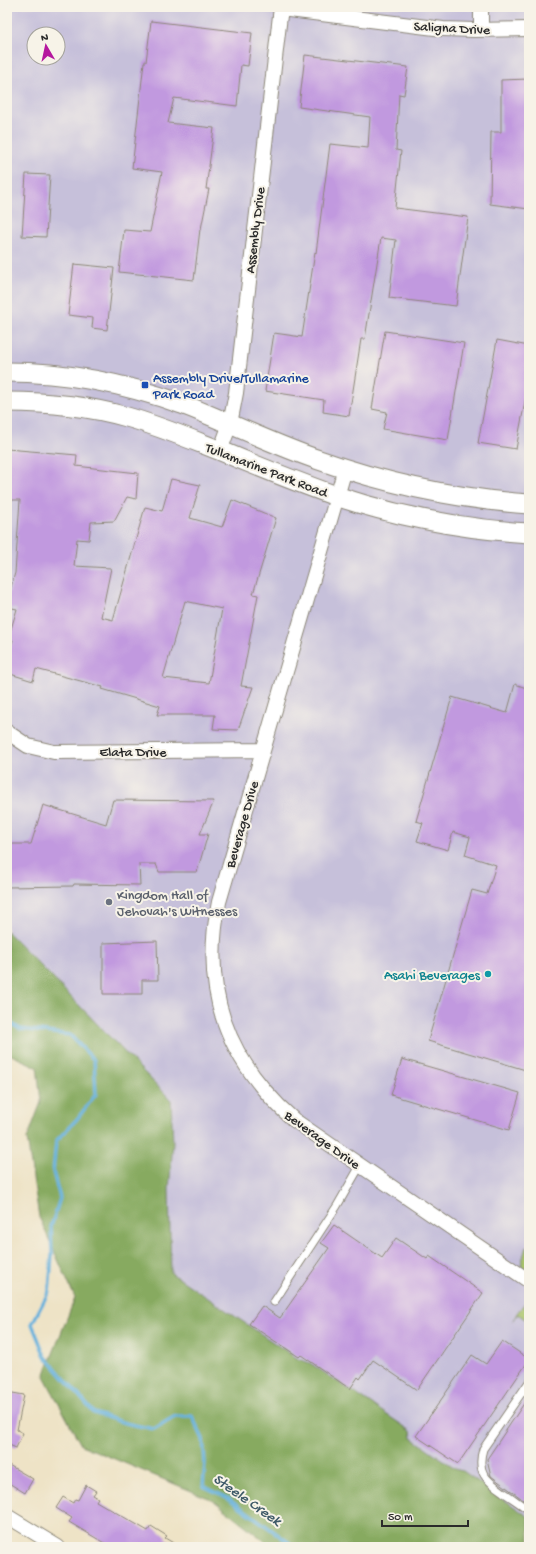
<svg xmlns="http://www.w3.org/2000/svg" width="536" height="1554" font-family="'Gochi Hand',sans-serif">
<rect width="100%" height="100%" fill="#f7f3e8"/>
<filter id="ink" filterUnits="userSpaceOnUse"><feTurbulence type="fractalNoise" baseFrequency=".025" numOctaves="2"/><feDisplacementMap in="SourceGraphic" scale="8" xChannelSelector="R" yChannelSelector="G"/><feConvolveMatrix kernelMatrix="1 2 1 2 8 2 1 2 1" color-interpolation-filters="sRGB"/></filter>
<filter id="wash" filterUnits="userSpaceOnUse"><feTurbulence type="fractalNoise" baseFrequency=".012" numOctaves="4" result="noise"/><feDisplacementMap in="SourceGraphic" scale="16" xChannelSelector="R" yChannelSelector="G"/><feGaussianBlur stdDeviation="0.9" result="paint"/><feColorMatrix in="noise" values="0 0 0 0 0 0 0 0 0 0 0 0 0 0 0 0 0 1.4 0 .05"/><feComposite in="paint" operator="in"/></filter>
<g filter="url(#wash)">
<rect width="100%" height="100%" fill="#eee3c6"/>
<path fill="#c6c0da" fill-rule="evenodd" d="M7,7h522v1510l-66,-46 -5,-1 -46,-32 -1,-7 -101,-68 -12,-4 -127,-86 -2,-84 4,-46 -2,-43 -164,-169zM34,34h24v24h-24z"/>
<path fill="#aac56c" stroke="#6a784c" d="M526,1247l3,1v24l-7,-5 -1,-2z
M529,1298v24l-11,-8 -5,7 4,-8z"/>
<path fill="#87aa60" stroke="#596a46" d="M7,931l164,169 2,43 -4,46 2,84 127,86 12,4 101,68 1,7 46,32 5,1 66,46v30h-257l-59,-47 -132,-55 -37,-69 31,-78 -36,-81 -12,-78 14,-37 -4,-35 -30,-14z"/>
<g fill="none" stroke-linecap="round" stroke-linejoin="round">
<path stroke="#63b0dc" stroke-width="3.5" d="M7,1021l13,8 50,6 24,25 2,34 -19,25 -21,22 -3,31 7,26 -9,29 1,28 -3,36 -17,33 13,32 49,57 31,10 29,6 21,-13h17l11,23 2,24 -2,23 25,12 67,49"/>
</g>
<g id="blocks">
<path fill="#c199df" fill-rule="evenodd" d="M151,21l101,12 -4,33 -7,-1 -4,41 -63,-8 -6,25 46,5 -8,61h3l-8,40h-1l-6,51 -75,-8 5,-42 26,2 12,-60 -30,-4 12,-106h2z
M305,55l103,12 -4,28 -5,-1 -3,56 5,1 -6,57 73,9 -12,89 -67,-8 7,-58 -15,-2 -16,101h-4l-12,77 -26,-4 1,-12 -59,-9 9,-58 28,4 13,-85 1,1 14,-109 38,4 2,-31 -71,-10z
M529,79v130l-39,-5 1,-72h10v-52z
M26,174l24,1 -4,62 -24,-1z
M74,264l40,4 -7,62 -15,-2 1,-10 -25,-3z
M385,331l79,12 -16,97 -65,-11 4,-17 -15,-3z
M497,340l32,6v34l-13,69 -38,-6z
M7,449l70,6 -1,11 62,7 -2,26 -9,-2 -13,24 -23,1 -2,18 -12,-1 -3,27 37,2 -10,49 12,3 32,-113 17,4 9,-32 29,6 -10,33 32,9 10,-27 44,18 -23,76 5,1 -17,91 12,1 -15,43 -25,-1 2,-14h-58l3,-9 -58,-17 1,-2 -67,-18 -3,12 -26,-8v-14l6,-19 -5,-1 9,-30 -10,-2v-7l8,-27 5,-73h-13zM185,601l37,8 -13,74 -46,-5z
M515,684l14,5v382l-101,-30 44,-151 15,4 9,-29 -31,-10 5,-18 -17,-5 -5,18 -31,-9 6,-18 -7,-2 36,-124 55,16z
M113,800l101,1 -14,33h8l-11,38h-38l-3,-8h-17l1,21 -66,-1 -1,2 -66,1v-43h24l12,-39 63,19z
M157,941l1,39h-16v14h-39v-51z
M402,1059l118,34 -11,37 -118,-35z
M334,1225l48,33 14,-20 31,21 2,-3 54,37 -66,97 -44,-30 -13,19 -2,-2 -8,12 -49,-34 -2,2 -50,-33 13,-18 18,12 49,-70 -8,-5z
M502,1341l27,18v1l-71,104 -42,-28 56,-81 14,9z
M7,1392l17,3 -7,35 6,3 -7,15 -9,-4z
M529,1396v108l-38,-28 -4,-17z
M7,1464l26,15 -8,14 -18,-11z
M86,1485l10,6 -3,4 5,3 -2,3 52,30 3,-5 16,10 -2,2 15,9h-69l-42,-25 3,-4 -16,-10 7,-11 10,6 2,-4 3,1z"/>
</g>
</g>
<g filter="url(#ink)">
<use href="#blocks" fill-opacity="0" stroke="#8c8778" stroke-width="1"/>
<g fill="none" stroke-linecap="round" stroke-linejoin="round">
<defs>
<path id="lane" d="M274,1302l63,-96 23,-40
M529,1382l-46,67c-7,23 3,31 20,43 9,6 17,12 26,18"/>
<path id="street" d="M481,7v23
M281,9l162,20 31,1 55,-1
M220,451l10,-27 6,-31 45,-386
M345,469l-126,433c-18,88 7,158 75,218l235,161
M7,732l21,14 26,6 209,-2
M7,1516l51,31"/>
<path id="secondary" d="M7,372c60,0 119,12 175,32 46,18 90,40 137,56 68,24 138,39 210,44
M7,402c40,0 81,4 120,15 32,9 63,22 94,34 38,16 76,31 115,45 63,21 127,33 193,37"/>
</defs>
<use href="#lane" stroke="#8c8778" stroke-width="9"/>
<use href="#street" stroke="#8c8778" stroke-width="16"/>
<use href="#secondary" stroke="#8c8778" stroke-width="21"/>
<use href="#lane" stroke="#fff" stroke-width="7"/>
<use href="#street" stroke="#fff" stroke-width="14"/>
<use href="#secondary" stroke="#fff" stroke-width="19"/>
</g>
</g>
<rect fill="#1a4fb4" stroke="#f7f3e8" stroke-width="1.5" x="141" y="381" width="8" height="8" rx="2"/>
<circle fill="#6b7280" stroke="#f7f3e8" stroke-width="1.5" cx="109" cy="902" r="4"/>
<circle fill="#0f9aa8" stroke="#f7f3e8" stroke-width="1.5" cx="488" cy="974" r="4"/>
<g text-anchor="middle" stroke-width="4" stroke-linejoin="round" paint-order="stroke">
<g font-size="14" fill="#2b2b2b" stroke="#f7f3e8">
<text transform="translate(452 27) rotate(3)" y="5">Saligna Drive</text>
<text transform="translate(254 230) rotate(-83)" y="5">Assembly Drive</text>
<text transform="translate(267 469) rotate(21)" y="5">Tullamarine Park Road</text>
<text x="133" y="756">Elata Drive</text>
<text transform="translate(241 824) rotate(-74)" y="5">Beverage Drive</text>
<text transform="translate(323 1139) rotate(36)" y="5">Beverage Drive</text>
</g>
<g font-size="14" fill="#164399" stroke="#f7f3e8" text-anchor="start">
<text x="153" y="382">Assembly Drive/Tullamarine<tspan x="153" dy="16">Park Road</tspan></text>
</g>
<g font-size="14" fill="#5b616d" stroke="#f7f3e8" text-anchor="start">
<text x="117" y="899">Kingdom Hall of<tspan x="117" dy="16">Jehovah's Witnesses</tspan></text>
</g>
<g font-size="14" fill="#0d838f" stroke="#f7f3e8" text-anchor="end">
<text x="480" y="979">Asahi Beverages</text>
</g>
<g font-size="15" font-style="italic" fill="#3f5a69" stroke="#f7f3e8">
<text transform="translate(248 1499) rotate(35)" y="5">Steele Creek</text>
</g>
</g>
<rect width="536" height="1554" fill="none" stroke="#f7f3e8" stroke-width="24"/>
<g transform="translate(46 46) rotate(351)"><circle r="19" fill="#f7f3e8" stroke="#a5a39c"/>
<path d="M0-3L7 15L0 10L-7 15Z" fill="#b5179e"/>
<text y="-6" font-size="11" font-weight="bold" text-anchor="middle" fill="#2b2b2b">N</text>
</g>
<path d="M382 1520v6h86v-6" fill="none" stroke="#2b2b2b" stroke-width="2"/>
<text x="388" y="1520" font-size="12" fill="#2b2b2b" stroke="#f7f3e8" stroke-width="3" paint-order="stroke">50 m</text>
</svg>
